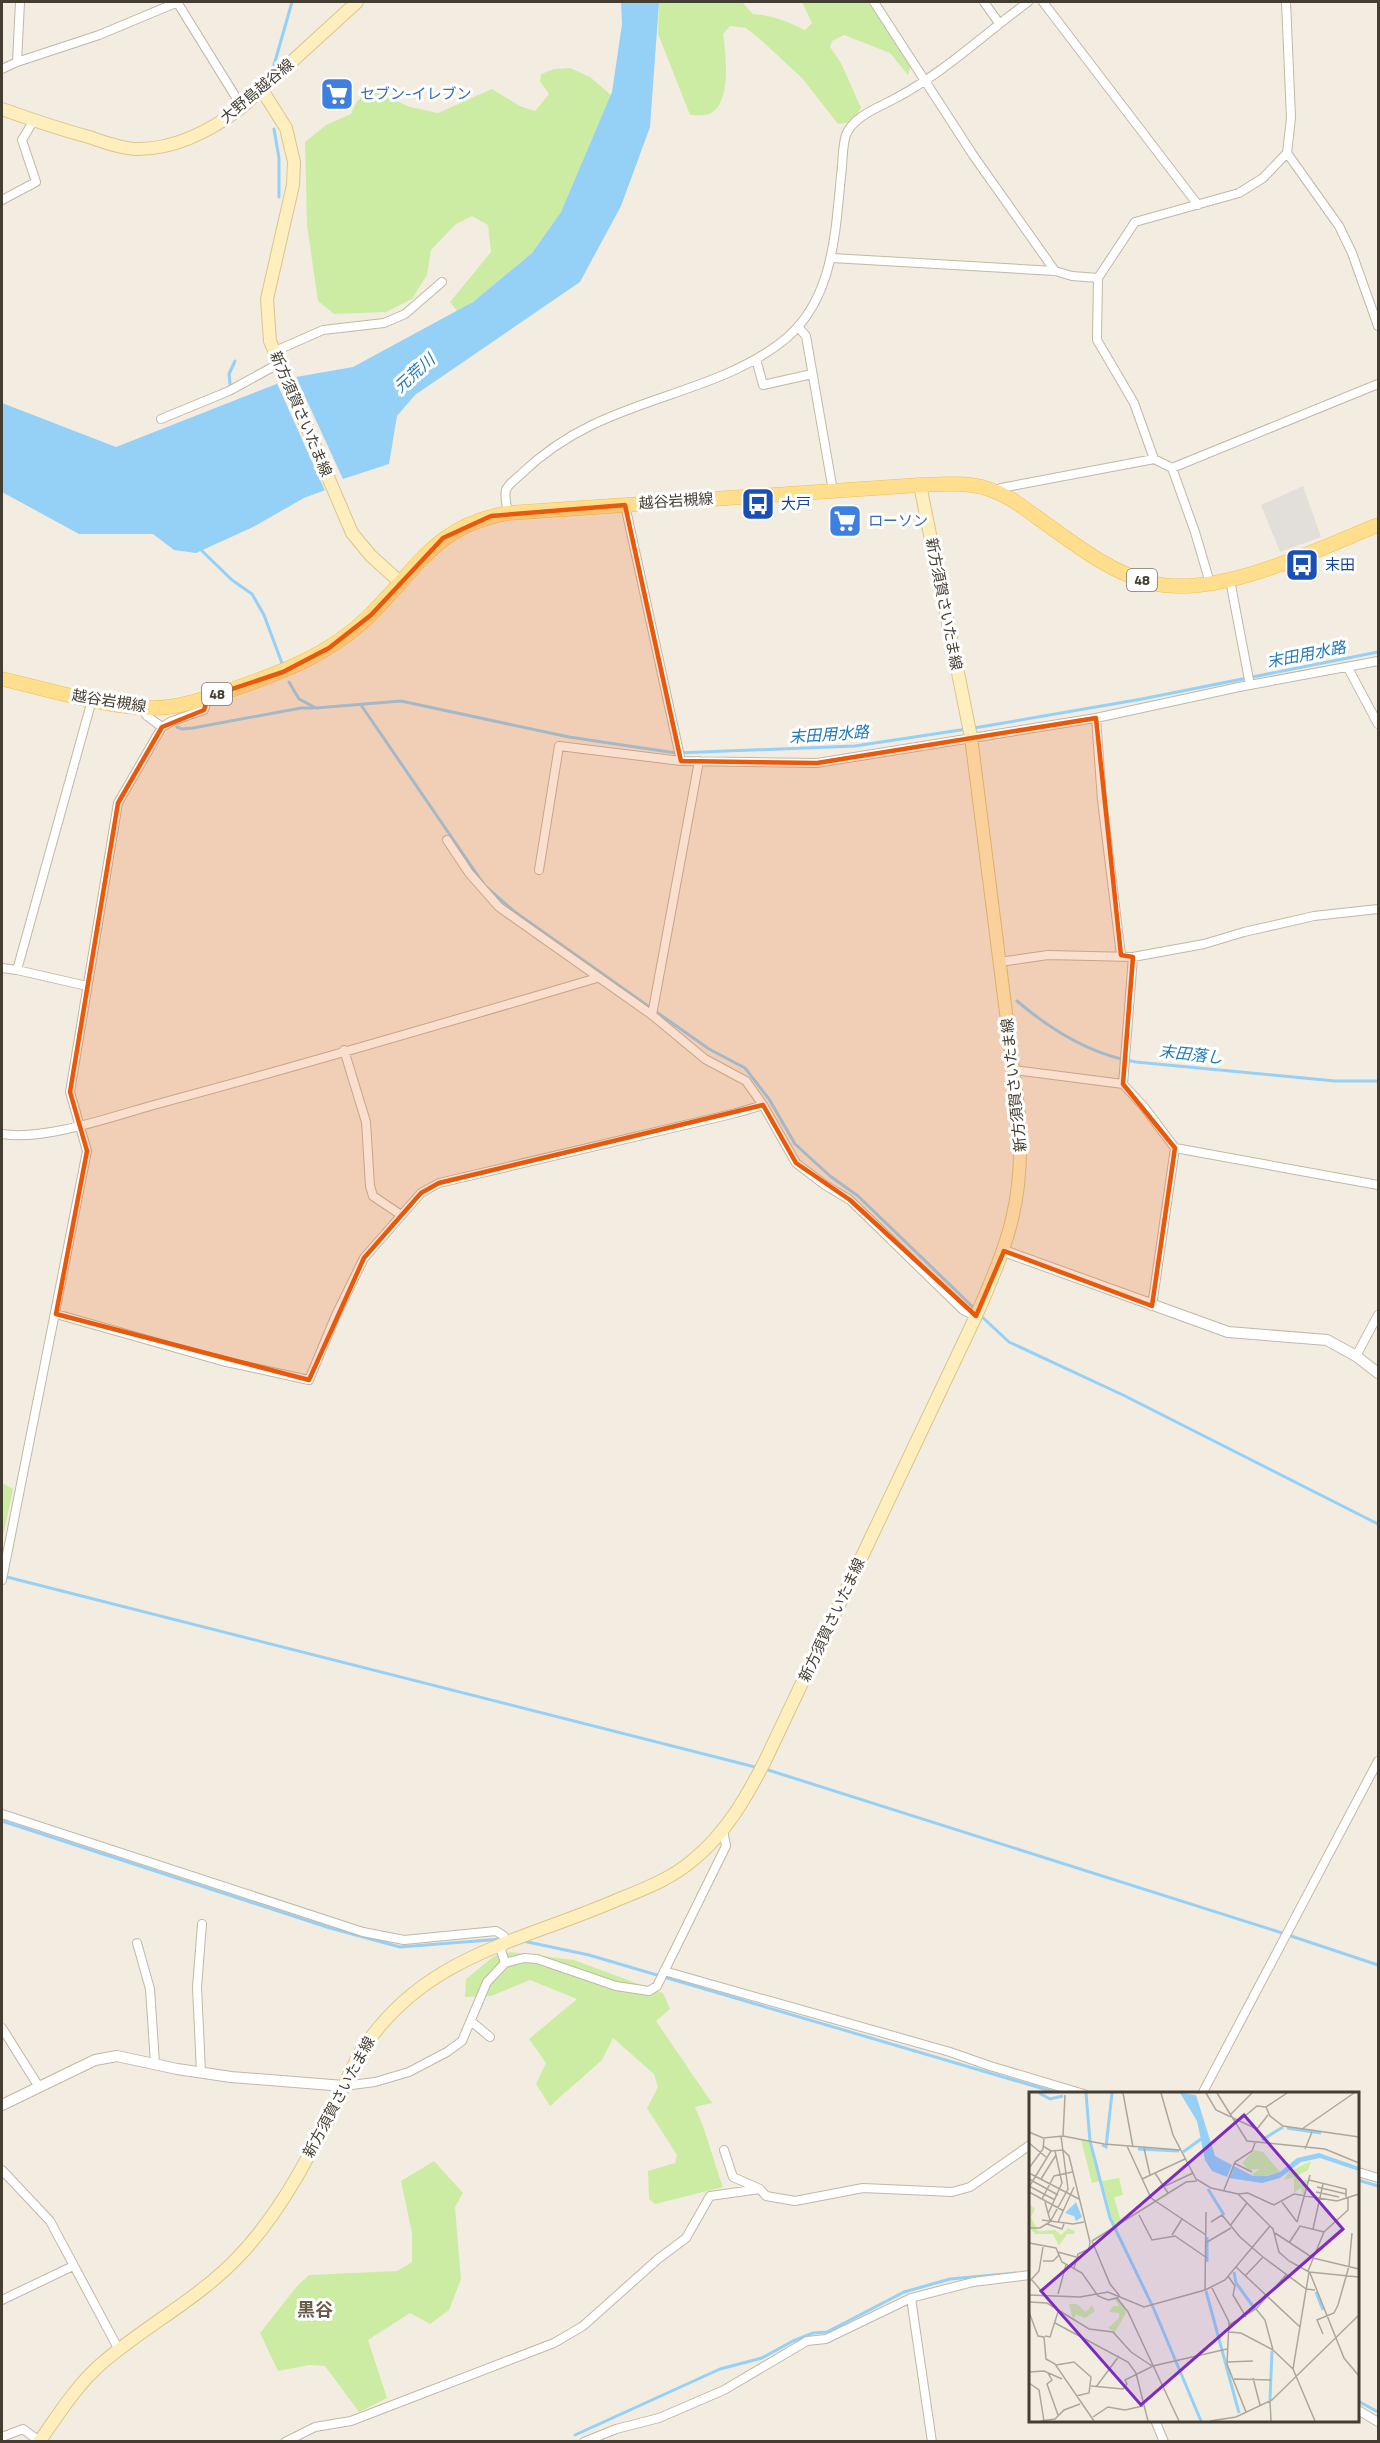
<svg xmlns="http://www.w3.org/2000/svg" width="1380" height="2443" font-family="'Titillium Web','Noto Sans JP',sans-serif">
<rect width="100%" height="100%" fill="#f3ede1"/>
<path fill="#cceca4" d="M659,2h83l11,12c19,1 34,7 52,16l7,-7 -10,-21h66l43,63 -3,10 -18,-22 -46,-18 -12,6 -2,6 11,16 20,45 -10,14 -13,2 -36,-46 -41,-38 -15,-12 -16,-2 -7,8c3,20 9,71 -14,80 -5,2 -14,1 -19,1l-32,-81z
M570,68l20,9 21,18 -50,117 -29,41 -59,49 -16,9 -7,-9 41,-50 -3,-27 -16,-9 -16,8 -25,26 -4,25 -15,24 -26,13 -52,2 -16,-13 -11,-76 -2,-83 21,-17 25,-11 6,-13 15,-11 38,17 28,6 54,-24 28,17 15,5 14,-17 -9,-13 1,-7 13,-5z
M2,1483l11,6 -11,53z
M511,1952l63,8 89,33 7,16 -14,12 56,82 -17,4c12,26 18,53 28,80l-68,17 -6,-5 -1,-28 27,-8 2,-8 -30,-47 11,-21 -4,-13 -41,-36 -11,22 -52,46 -14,-22 10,-21 -17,-24 48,-40 -47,-19 -39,16 -26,1 1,-18 28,-23z
M434,2161l29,32 -8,14 6,72 -12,31 -19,14 -20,-11 -42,27 19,58 -28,14 -34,-46 -16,-1 -31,6 -18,-38 38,-48 11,-10 88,-4 15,-9v-29l-11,-52z"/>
<path fill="#e2dfda" d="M1303,486l18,51 -41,15 -19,-47z"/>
<path fill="#95d0f7" d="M621,2h38l-9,125 -29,79 -41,76 -165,113 -18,21 -8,48 -46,15 -47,-102 57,-10 120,-65 59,-49 29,-41 51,-120 10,-68z
M279,383l49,106 -24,9 -51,29 -57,26 -22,-3 -21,-16h-74l-77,-42v-89l114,44z"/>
<path fill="#f3ede1" d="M276,381h5l49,110 -4,2z"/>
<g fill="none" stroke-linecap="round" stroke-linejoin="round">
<path stroke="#95d0f7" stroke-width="3" d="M274,65l18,-63
M274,129l5,29v39
M230,384l-1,-10 6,-13
M199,548l33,32 20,14 12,21 19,51
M289,682l10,17 17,9 85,-7 168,36 107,16 179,-7 112,-17
M361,705l124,181 30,26 194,137 36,19 24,31 26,45 35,32 28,20 118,114
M177,727l5,2 11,-1 108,-20h12
M974,728l168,-29 236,-47
M1017,1001c34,29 75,54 119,61l199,19h43
M980,1315l29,27 114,53 255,129
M3,1576l756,192
M765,1769l511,162 102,34
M2,1821l328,107 70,19 102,-8
M523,1941l66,14 472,139
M1358,2180l20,6
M1358,2401l20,11
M575,2435l145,-66 42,-11 31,-17 20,-8 14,-1 77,-40 46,-13 66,-6"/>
<defs>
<path id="minor" d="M177,2l65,105
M874,2l99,153 82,116
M984,2l15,21
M1043,2l155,203
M1286,2l5,116 -4,35 52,73 13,27 26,73
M17,62l3,-60
M2,69l15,-7 82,-27 79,-33
M2,200l34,-18 -14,-42 12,-20
M832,258l223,13 17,5 26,2
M799,328l7,8 27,155
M273,352l50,-22 61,-7 21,-9 37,-32
M756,359l7,26 49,-11
M161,419l68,-28 49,-27
M1154,459l-20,-56 -37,-63 1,-62 37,-56 104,-29 24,-15 24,-25
M1172,468l23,64 15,51
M996,491l5,-3 153,-29 18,9 206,-84
M625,505l56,256
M508,513c-1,-7 -4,-16 -2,-23 2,-6 10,-11 15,-16 20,-19 46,-37 71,-49 61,-30 132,-40 187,-81 54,-39 56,-108 62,-168 2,-13 1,-30 5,-41 7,-19 34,-28 50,-37 49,-26 88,-64 132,-96
M1230,580l20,105
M1348,668l30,56
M141,708l6,8 15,11
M1096,718l6,82 19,155
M447,840l22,33 30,34 153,108 53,44 41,22 17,24 33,58 29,22 25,15 113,110 13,6
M539,870l20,-124 122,15 136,2 279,-45 143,-31 139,-26
M1000,962l48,-7 85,2 71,-13 40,-12 70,-16 64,-7
M2,968l15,2 70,16
M17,970l75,-270
M652,1015l47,-254
M344,1050l22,72 4,64 3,10 28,19
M1014,1070l109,14 21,23 31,41 203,37
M1123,1084l10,-127
M2,1134c45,7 114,-19 159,-31 146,-39 291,-82 436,-125
M1152,1306l23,-158
M56,1314l166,47 87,19 27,-65 28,-57 57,-65 18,-10 297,-70 27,-8
M1356,1356l22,-41
M2,1580l85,-429 -17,-59 48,-289 44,-76 10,-6 32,-11 4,-13
M2,1814l361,118 41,8 92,-9 8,5 1,7 -4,7 4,13 -18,19 -25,59 -15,11 -38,20 -34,10 -31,4
M137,1943l13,46 5,74
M505,1963l19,-5 13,1 79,27 33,5 8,-5 69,-140 -3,-16
M664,1971l286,81 40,14 94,28
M472,2022l18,15
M2,2028l37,59
M201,2072l-4,-85 5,-63
M1202,2094l176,-333
M724,2150l9,27 27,12 6,7 29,5 68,-13 89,4 18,-5 60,-42
M2,2170l48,51 69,129
M1358,2172l20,6
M911,2298l21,144
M2,2300l71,-34
M1358,2410l20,12
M1155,2420l9,22
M2,2437l21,-8 16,12
M285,2442l30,-15 36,-6 203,-78 29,-17 75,-67 28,-21 24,-42 50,-7
M584,2442l32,-13 43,-11 65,-28 83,-49 19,-2 85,-41 62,-16 57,-7"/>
<path id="tertiary" d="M1004,1251l224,81 99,8 29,16 22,17
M2,2105l93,-45 22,-4 60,13 54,8 113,9"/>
<path id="secondary" d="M262,90l24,38 8,34 -1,23 -26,114 3,42 82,192 19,23 29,26
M2,109c28,10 57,20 87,28 15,5 33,12 49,12 39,0 74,-19 104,-42l115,-105
M39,2442c19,-27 37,-56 62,-78 45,-39 98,-65 139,-109 54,-57 85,-133 120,-202 63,-98 158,-110 257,-153 27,-11 54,-21 76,-40 33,-27 53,-62 72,-99l211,-445c33,-75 49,-117 43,-201l-48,-378 -51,-252"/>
<path id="primary" d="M2,679c49,11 100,28 151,29 25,0 51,-9 75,-17 52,-18 102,-36 142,-76 48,-47 66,-90 138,-102l412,-28c25,-1 53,-4 76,7 14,5 27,15 39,24 36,25 74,57 117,67 66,16 166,-34 226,-58"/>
</defs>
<use href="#minor" stroke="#c1b8a6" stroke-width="10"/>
<use href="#tertiary" stroke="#c1b8a6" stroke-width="12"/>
<use href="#secondary" stroke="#dac58d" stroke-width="14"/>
<use href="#primary" stroke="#efbf52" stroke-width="15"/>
<use href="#minor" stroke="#fff" stroke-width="8"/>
<use href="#tertiary" stroke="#fff" stroke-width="10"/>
<use href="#secondary" stroke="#ffefbe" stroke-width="12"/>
<use href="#primary" stroke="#ffde8d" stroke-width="14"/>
</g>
<path fill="#e8590c" fill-opacity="0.2" stroke="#e8590c" stroke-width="4.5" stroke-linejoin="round" d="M625,505l56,256 136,2 279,-45 25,237 12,2 -10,127 52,64 -23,158 -148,-55 -28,65 -126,-116 -54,-37 -33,-58 -324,78 -18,10 -57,65 -55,122 -253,-66 31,-163 -17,-59 48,-289 44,-76 42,-17 4,-13 75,-25 46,-24 42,-33 72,-77 48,-22z"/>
<defs>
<symbol id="supermarket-square" viewBox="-11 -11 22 22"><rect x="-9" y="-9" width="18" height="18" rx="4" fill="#3f7fe0" stroke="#fff"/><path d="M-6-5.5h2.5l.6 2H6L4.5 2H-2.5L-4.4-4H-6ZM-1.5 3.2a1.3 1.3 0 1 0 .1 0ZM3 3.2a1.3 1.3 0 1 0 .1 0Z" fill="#fff"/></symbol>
<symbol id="bus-square" viewBox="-11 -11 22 22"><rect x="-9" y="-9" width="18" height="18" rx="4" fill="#1a4fb4" stroke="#fff"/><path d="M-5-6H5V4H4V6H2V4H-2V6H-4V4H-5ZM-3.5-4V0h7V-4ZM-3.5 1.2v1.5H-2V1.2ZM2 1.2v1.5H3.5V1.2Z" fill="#fff"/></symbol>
</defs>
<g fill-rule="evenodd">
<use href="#supermarket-square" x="318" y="75" width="38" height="38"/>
<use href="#bus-square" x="739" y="485" width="38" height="38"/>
<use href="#supermarket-square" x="826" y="502" width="38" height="38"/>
<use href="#bus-square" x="1283" y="546" width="38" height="38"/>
</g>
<g text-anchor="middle" stroke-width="6" stroke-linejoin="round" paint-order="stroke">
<g fill="#fff" stroke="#7c776f" stroke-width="1.5">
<rect x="1127" y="569" width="30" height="22" rx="4.5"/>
<rect x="202" y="683" width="30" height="22" rx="4.5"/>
</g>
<g font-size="14" font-weight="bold" fill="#443d31">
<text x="1142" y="585">48</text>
<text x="217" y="699">48</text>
</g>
<g font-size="15" fill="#443d31" stroke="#fff">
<text transform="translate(257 91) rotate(-40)" y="5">大野島越谷線</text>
<text transform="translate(301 414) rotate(67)" y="5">新方須賀さいたま線</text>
<text transform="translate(676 501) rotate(-4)" y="5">越谷岩槻線</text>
<text transform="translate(944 604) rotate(79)" y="5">新方須賀さいたま線</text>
<text transform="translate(109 701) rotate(9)" y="5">越谷岩槻線</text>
<text transform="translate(1014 1085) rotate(-96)" y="5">新方須賀さいたま線</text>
<text transform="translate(832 1620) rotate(-65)" y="5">新方須賀さいたま線</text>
<text transform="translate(339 2097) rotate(-62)" y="5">新方須賀さいたま線</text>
</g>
<g font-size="15" fill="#366cbe" stroke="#fff" text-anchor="start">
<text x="360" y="99">セブン-イレブン</text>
<text x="868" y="526">ローソン</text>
</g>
<g font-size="15" fill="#164399" stroke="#fff" text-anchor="start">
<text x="781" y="509">大戸</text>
<text x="1325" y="570">末田</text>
</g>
<g font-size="16" font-style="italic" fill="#217ab9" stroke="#fff">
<text transform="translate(414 373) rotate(-42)" y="6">元荒川</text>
<text transform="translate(1306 654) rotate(-11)" y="6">末田用水路</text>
<text transform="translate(829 734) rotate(-4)" y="6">末田用水路</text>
<text transform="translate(1191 1054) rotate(6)" y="6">末田落し</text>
</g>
<g font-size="18" font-weight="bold" fill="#685b47" stroke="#fff">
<text x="315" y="2316">黒谷</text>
</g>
</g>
<g transform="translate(1029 2092)">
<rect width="330" height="330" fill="#f3ede1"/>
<path d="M52,48l8,1 11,40 -8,2zM225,58l9,2 17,20 -19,5 -10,-2 9,-6 -11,1 -7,-7zM282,69l-3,9 -11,6 3,8 5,-5 3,2 -5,14 -2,-8 -7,6v-16l-10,3 5,-8zM90,86l4,17 -9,2 7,24 -7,6 -12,-46zM0,112l6,5 -4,8 7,14 17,-1 6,5 7,-7 7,3 -1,3h-7l-8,12 -6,-12h-18l-6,-7zM84,204l10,8 3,9 -11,19 -7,-4 11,-10v-5l-10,-1 4,-6h6zM40,212h8l9,8 6,-7 3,6 -10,7 -9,-4 -3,6z" fill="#cceca4"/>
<path d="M151,1l16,2 19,61 17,9 -5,12 -15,-6 -7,-11 -8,-39zM290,61l40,14v4l-39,-13 -19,4 -21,16 -18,5 -33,-5 5,-12 19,10h14l13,-4 17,-14zM47,110l6,15 -6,4 -2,-5 -9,-3z" fill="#95d0f7"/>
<path fill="none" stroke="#95d0f7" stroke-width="3" d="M10,1l11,6 13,-3M57,1l4,48 20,77 43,89 48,114M258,36l34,5M233,48l21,-13M73,53l4,2 6,-54M109,57l41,2M154,60l18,-13M179,97l16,26M178,170v-25M205,180l2,11 19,26M177,199l33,122M287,200l7,18M241,308l2,-49"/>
<path fill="none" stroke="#ada79b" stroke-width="1.5" d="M94,1l10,54M132,1l12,42 23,44 15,9 27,6 35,35 6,23 10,9 20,11 50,5M177,1l10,17 15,7M188,1l30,48 78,8 34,14M258,1l-21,14 4,9 13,10 76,11M202,22l21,-21M204,26l24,11 11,-14M211,28l17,-14 9,1M273,37l52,-36M0,40l14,6 20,-2 41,8 76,6M34,44l2,-41M0,51l17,14M14,54l8,5 12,-1 6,6 21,86 -1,7 -11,5 -4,14M98,54l24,52 55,37M115,56l6,27M276,57l7,-17M205,71l18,9M0,76l14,-19 1,-10M0,81l50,26M126,81l13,20M0,87l29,16M12,87l15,-24M113,87l43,-20M280,88l37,9v8M0,94l26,14M136,94l28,-13M0,95l22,-36M288,95l29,7M195,98l11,-28 17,-11 3,-8M0,100l35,19M287,100l23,5M209,102l10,-1 26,12 20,-11 43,7 22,-7M13,107l12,-23 18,-4M16,110l5,18M253,110l15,20M19,122l14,-31 -7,-32M110,123l13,25 23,-4 32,22M13,128l31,4 11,-2M29,130l16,-35M182,130l11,-7 18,22 23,20 43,32 9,1M268,130l13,-47M18,132l15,5 2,-5M201,134l17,-23M0,136h11l10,-6 18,-33 -7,-53M284,137l10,-45M246,141l38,25 46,11M143,143l10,-16M63,149l94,-59 11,-1M178,150l24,-14M0,151l27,5 6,14 20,11 16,23 10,4 9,-2 2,-3 -9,-11 -18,-43M260,151l11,-17 24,6M29,160l18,5M14,169h10l6,-6M207,175l64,60M279,179l16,-39 24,-22v-12M280,180l-16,97 22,52M281,181l34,85 15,18M199,184l7,10 -2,9 13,22M216,184l18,-19M3,188l12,14M0,190l10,-11 4,-24M183,196l17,34 -2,42 19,48M176,198l1,-78M29,202l8,-29M0,203l51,2 28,-5 36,15 61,-17 20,-10 45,-54M88,206l11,14 51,109M0,210l18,1 42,26 24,3 18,20 21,14M227,217l9,11 8,30M0,220l9,24 6,1 2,22 9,5 39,57M26,231l73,39 8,11 12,48M200,233l27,-16 30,-34M200,240l12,1 32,17 20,19M294,242l-6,-14 17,-7 4,-8 11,-39 3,-33M16,244l5,1 8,-25M198,270l26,-1M27,273l18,-3 17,15 -2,16 -13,3M0,280l15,-1 18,8M19,281l4,7 -5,4 11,31M224,286l7,27M205,287l37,1M0,291l10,7 5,31M62,294l32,3 4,-5 -2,-4 28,-14 74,-17M67,295l23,-31M241,309l1,20M64,325l15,-10 17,3 18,-4M12,329l14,-2 9,-9 16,-6M181,329l26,-4 36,-17 87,-85"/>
<path fill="#7b2cbf" fill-opacity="0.15" stroke="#7b2cbf" stroke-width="3" d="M215,23l99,114 -202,176 -100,-114z"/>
<rect width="330" height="330" fill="none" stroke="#443d31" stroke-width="3"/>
</g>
<rect width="1380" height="2443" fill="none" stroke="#443d31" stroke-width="6"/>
</svg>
